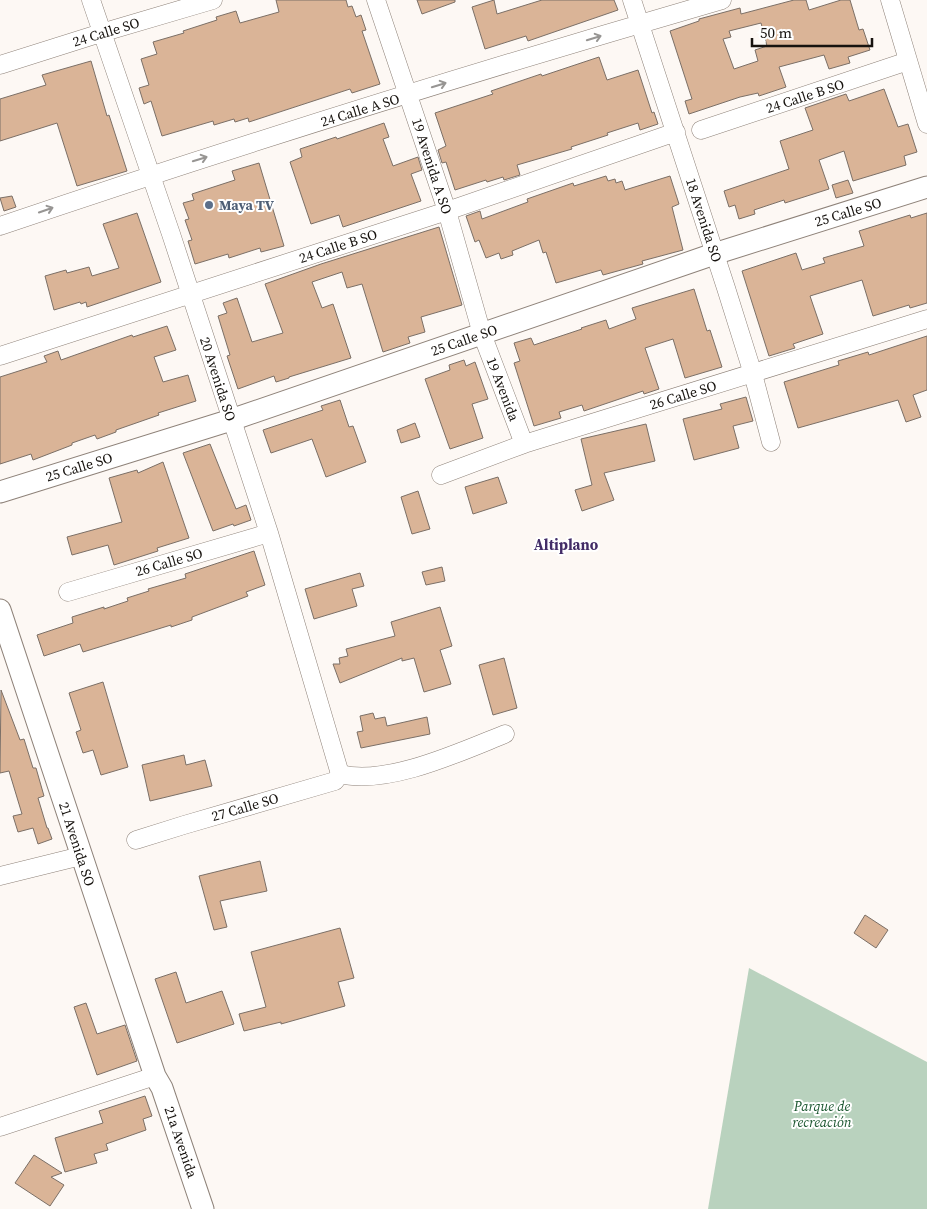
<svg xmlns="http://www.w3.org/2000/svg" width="927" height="1209" font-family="'Source Serif 4',serif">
<rect width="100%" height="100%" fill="#fdf8f4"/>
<path fill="#b9d2be" d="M749,968l178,94v147h-219z"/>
<path fill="#dab497" stroke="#7b6f66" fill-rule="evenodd" d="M276,0h70l2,7 4,-1 4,11 5,-2 5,15 -4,1 18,53 -28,9 -2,-4 -101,33 -1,-4 -13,4 -1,-3 -20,6 -1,-4 -51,15 -11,-35 -7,3 -5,-16 10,-3 -8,-26 16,-5 -4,-12 31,-9 -1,-2 34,-11 -1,-3 20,-6 4,12 39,-11z
M417,0h38v2l-33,12z
M494,0l3,14 45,-14h72l4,10 -90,31 -2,-5 -41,13 -13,-42z
M794,0h12l3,10 32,-10h9l9,30 4,-1 7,21 -22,7 2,6 -21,6 -5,-14 -45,12 7,20 -27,9 -1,-3 -18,4 -51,17 -4,-13 7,-2 -22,-68 29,-10v-2l41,-11 1,6zM761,23l6,23 -12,4 3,11 -24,8 -11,-30 8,-2 -2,-6z
M599,57l8,23 31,-10 14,43 2,-1 4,12 -18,6 -2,-7 -31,10 1,2 -37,12 1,2 -55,16 3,10 -16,5 -1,-3 -16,5 -1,-2 -31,10 -9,-28 -4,1 -4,-13 8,-4 -11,-33 58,-19 -2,-3 50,-17 1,2z
M91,61l16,55 2,-1 18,56 -50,15 -20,-63 -57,18v-42l46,-14 -4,-10z
M884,89l14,38 10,-3 9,28 -13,4 2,9 -53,16 -9,-30 -25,9 10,29 -44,14 -1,-3 -30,10 1,4 -16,5 -4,-14 -6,2 -5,-16 65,-22 -9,-28 33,-11 -8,-22 41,-14 3,7z
M384,123l5,14 -6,2 10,27 25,-9 4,13 -11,4 10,27 -78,26 -4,-12 -28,9 -21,-62 12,-5 -2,-8 36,-12 1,2z
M259,163l25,83 -23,6 -1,-4 -31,10 -1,-4 -33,10 -7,-23 4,-1 -7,-20 4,-1 -6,-16 11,-3 -2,-6 43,-14 -3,-9z
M606,176l2,5 7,-2 1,4 6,-2 3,9 45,-14 9,28 -7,3 11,43 -41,11 1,3 -40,11 -2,-5 -45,13 -10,-31 -3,1 -4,-13 -27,11 1,4 -12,4 -2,-6 -13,5 -7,-18 -4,2 -9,-26 14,-5 2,8 46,-17 -1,-3 46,-16 1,3z
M848,180l5,13 -17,5 -4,-13z
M12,196l4,11 -12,4 -4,-13z
M137,213l24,69 -74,25 -1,-5 -5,2 -1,-2 -26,8 -9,-34 21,-6 1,3 22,-6 3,9 27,-8 -16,-44z
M927,213v90l-17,5 -1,-3 -36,11 -11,-36 -52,16 13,38 -30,10 2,4 -26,8 -27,-85 54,-18 6,17 23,-7 -2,-5 41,-12 -5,-15 51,-16 1,3z
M439,227l23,78 -41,12 4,15 -17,5 2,6 -27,9 -21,-68 -15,4 -5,-16 -30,10 10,26 11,-4 18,54 -62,19v1l-13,4 -2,-6 -36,13 -11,-33 3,-1 -12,-39 9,-3 -4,-10 14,-5 15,44 31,-9 -18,-49 56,-20z
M694,289l13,42 3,-1 12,37 -37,11 -12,-39 -28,9 14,41 -15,5 -1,-3 -59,20 -2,-6 -23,7 2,6 -27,8 -20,-63 6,-2 -6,-18 17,-5 3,7 48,-16 -1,-1 25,-8 3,9 27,-10 -4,-11z
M167,326l9,24 -22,7 9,25 25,-7 8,26 -38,12 1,2 -43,15v2l-19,7 -2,-4 -23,8v2l-39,15 -2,-6 -31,10v-87l47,-15 -3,-6 14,-5 3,9 71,-25 1,2z
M927,336v54l-14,5 8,22 -15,5 -8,-22 -100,28 -14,-46 55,-17 -1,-4 30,-9 1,3z
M464,360l2,6 9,-4 13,37 -16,5 11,34 -33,11 -25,-70 25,-9 -1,-5z
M746,397l7,24 -20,5 6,22 -45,12 -11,-41 39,-10 -2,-5z
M340,400l9,27 4,-1 13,36 -40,15 -14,-38 -41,14 -8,-23 60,-20 -2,-4z
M415,423l5,14 -19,6 -4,-13z
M646,424l9,37 -51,12 10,27 -32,11 -7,-21 17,-5 -11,-46z
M210,444l26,65 10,-4 5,15 -17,6 -1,-2 -20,7 -30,-78z
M163,462l26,76 -32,10 1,3 -44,14 -6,-20 -36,10 -5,-18 55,-15 -13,-44 28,-8 1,3z
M498,477l9,26 -34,11 -8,-27z
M418,491l12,38 -18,5 -11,-37z
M254,551l11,34 -19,7 2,4 -56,21v3l-21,7v-2l-88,27 -3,-8 -36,12 -7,-21 36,-12 -1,-6 32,-10v2l24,-8 -1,-3 22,-7 -1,-2 38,-11 -1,-4z
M442,567l3,14 -19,4 -4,-13z
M360,573l4,13 -12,3 5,17 -43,13 -9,-30z
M440,607l12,39 -12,4 11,34 -27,8 -10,-34 -12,3v-3l-62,25 -7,-19h7l-1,-6 9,-2 -2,-7 49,-13 -4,-14z
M504,658l13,50 -24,7 -14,-50z
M103,682l25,85 -27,8 -8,-25 -10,3 -7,-21 5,-2 -12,-37z
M1,690l19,50 4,-1 9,29h3l8,28 -6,2 9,30h1l4,11 -14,5 -5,-16 -15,4 -5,-16 9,-2 -13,-43 -9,2z
M373,713l2,6 10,-2 2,9 40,-9 3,17 -69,14 -4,-16 6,-1 -3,-15z
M184,755l2,10 19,-5 7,26 -62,15 -8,-36z
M260,861l7,30 -47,10 7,26 -13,3 -15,-54z
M865,915l23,15 -12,18 -22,-15z
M340,928l14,50 -16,4 7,24 -64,18v-2l-37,9 -5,-17 27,-7 -15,-55z
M176,972l10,31 36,-12 12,33 -57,19 -22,-64z
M86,1003l11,31 28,-9 12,36 -40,14 -23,-68z
M145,1096l7,20 -9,3 3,11 -40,14 2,6 -14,4 3,9 -32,9 -10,-34 48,-15 -4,-12z
M34,1155l28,18 -11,4 13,8 -14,21 -35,-23z"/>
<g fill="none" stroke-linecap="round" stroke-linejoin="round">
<defs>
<path id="minor" d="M91,0l80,234 98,299 71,241 -5,7 -151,44 -48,15
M376,0l71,211 35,123 42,110
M632,0l94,288 27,86 18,68
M890,0l37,124
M0,65l101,-32 112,-33
M701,130l207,-69
M0,226c239,-81 480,-156 722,-226
M0,356l447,-145 229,-79
M441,475l83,-31 403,-125
M68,592l201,-59
M340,774c47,12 120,-22 165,-40
M0,876l81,-20
M0,1127l155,-51"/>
<path id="tertiary" d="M0,492l231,-72 483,-166 213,-67
M0,610l155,466 7,12 41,121"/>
</defs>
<use href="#minor" stroke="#8e8279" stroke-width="19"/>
<use href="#tertiary" stroke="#8e8279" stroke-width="23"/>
<use href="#minor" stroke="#fff" stroke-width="18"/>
<use href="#tertiary" stroke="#fff" stroke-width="21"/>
</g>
<defs><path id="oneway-shaft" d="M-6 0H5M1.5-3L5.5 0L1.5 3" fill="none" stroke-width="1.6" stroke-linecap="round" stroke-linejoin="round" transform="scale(1.25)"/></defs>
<g stroke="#979593">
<use href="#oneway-shaft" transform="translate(594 38) rotate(-17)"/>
<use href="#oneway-shaft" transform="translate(439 85) rotate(-17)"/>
<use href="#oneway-shaft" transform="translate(200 159) rotate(-17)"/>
<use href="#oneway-shaft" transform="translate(46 210) rotate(-19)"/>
</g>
<circle fill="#5c6f8a" stroke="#fff" stroke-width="2" cx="209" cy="205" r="5"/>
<g text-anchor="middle" stroke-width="4" stroke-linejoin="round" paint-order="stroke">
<g font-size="14" fill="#17130f" stroke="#fff">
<text transform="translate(106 32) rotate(-17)" y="5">24 Calle SO</text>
<text transform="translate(805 96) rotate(-18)" y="5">24 Calle B SO</text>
<text transform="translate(360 110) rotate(-17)" y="5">24 Calle A SO</text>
<text transform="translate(432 166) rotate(72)" y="5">19 Avenida A SO</text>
<text transform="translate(848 212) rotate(-17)" y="5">25 Calle SO</text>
<text transform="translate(704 220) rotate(72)" y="5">18 Avenida SO</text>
<text transform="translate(338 246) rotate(-18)" y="5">24 Calle B SO</text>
<text transform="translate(464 340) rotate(-19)" y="5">25 Calle SO</text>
<text transform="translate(218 379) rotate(72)" y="5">20 Avenida SO</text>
<text transform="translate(503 389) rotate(69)" y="5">19 Avenida</text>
<text transform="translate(683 395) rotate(-17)" y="5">26 Calle SO</text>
<text transform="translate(79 467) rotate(-17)" y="5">25 Calle SO</text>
<text transform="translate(169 562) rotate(-16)" y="5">26 Calle SO</text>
<text transform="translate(245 807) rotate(-16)" y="5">27 Calle SO</text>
<text transform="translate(77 844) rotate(72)" y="5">21 Avenida SO</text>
<text transform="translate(181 1142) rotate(71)" y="5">21a Avenida</text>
</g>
<g font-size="14" font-weight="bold" fill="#4e5e75" stroke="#fff" text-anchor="start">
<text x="219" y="210">Maya TV</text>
</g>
<g font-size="14" font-style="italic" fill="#1a562f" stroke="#fff">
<text x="822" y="1111">Parque de<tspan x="822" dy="16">recreación</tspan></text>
</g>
<g font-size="15" font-weight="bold" fill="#422c67" stroke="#fff">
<text x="566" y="550">Altiplano</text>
</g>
</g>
<path d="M752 38v8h120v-8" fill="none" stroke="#17130f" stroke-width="2.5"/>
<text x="760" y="38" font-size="15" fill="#17130f" stroke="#ffffff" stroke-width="4" paint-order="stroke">50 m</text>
</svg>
